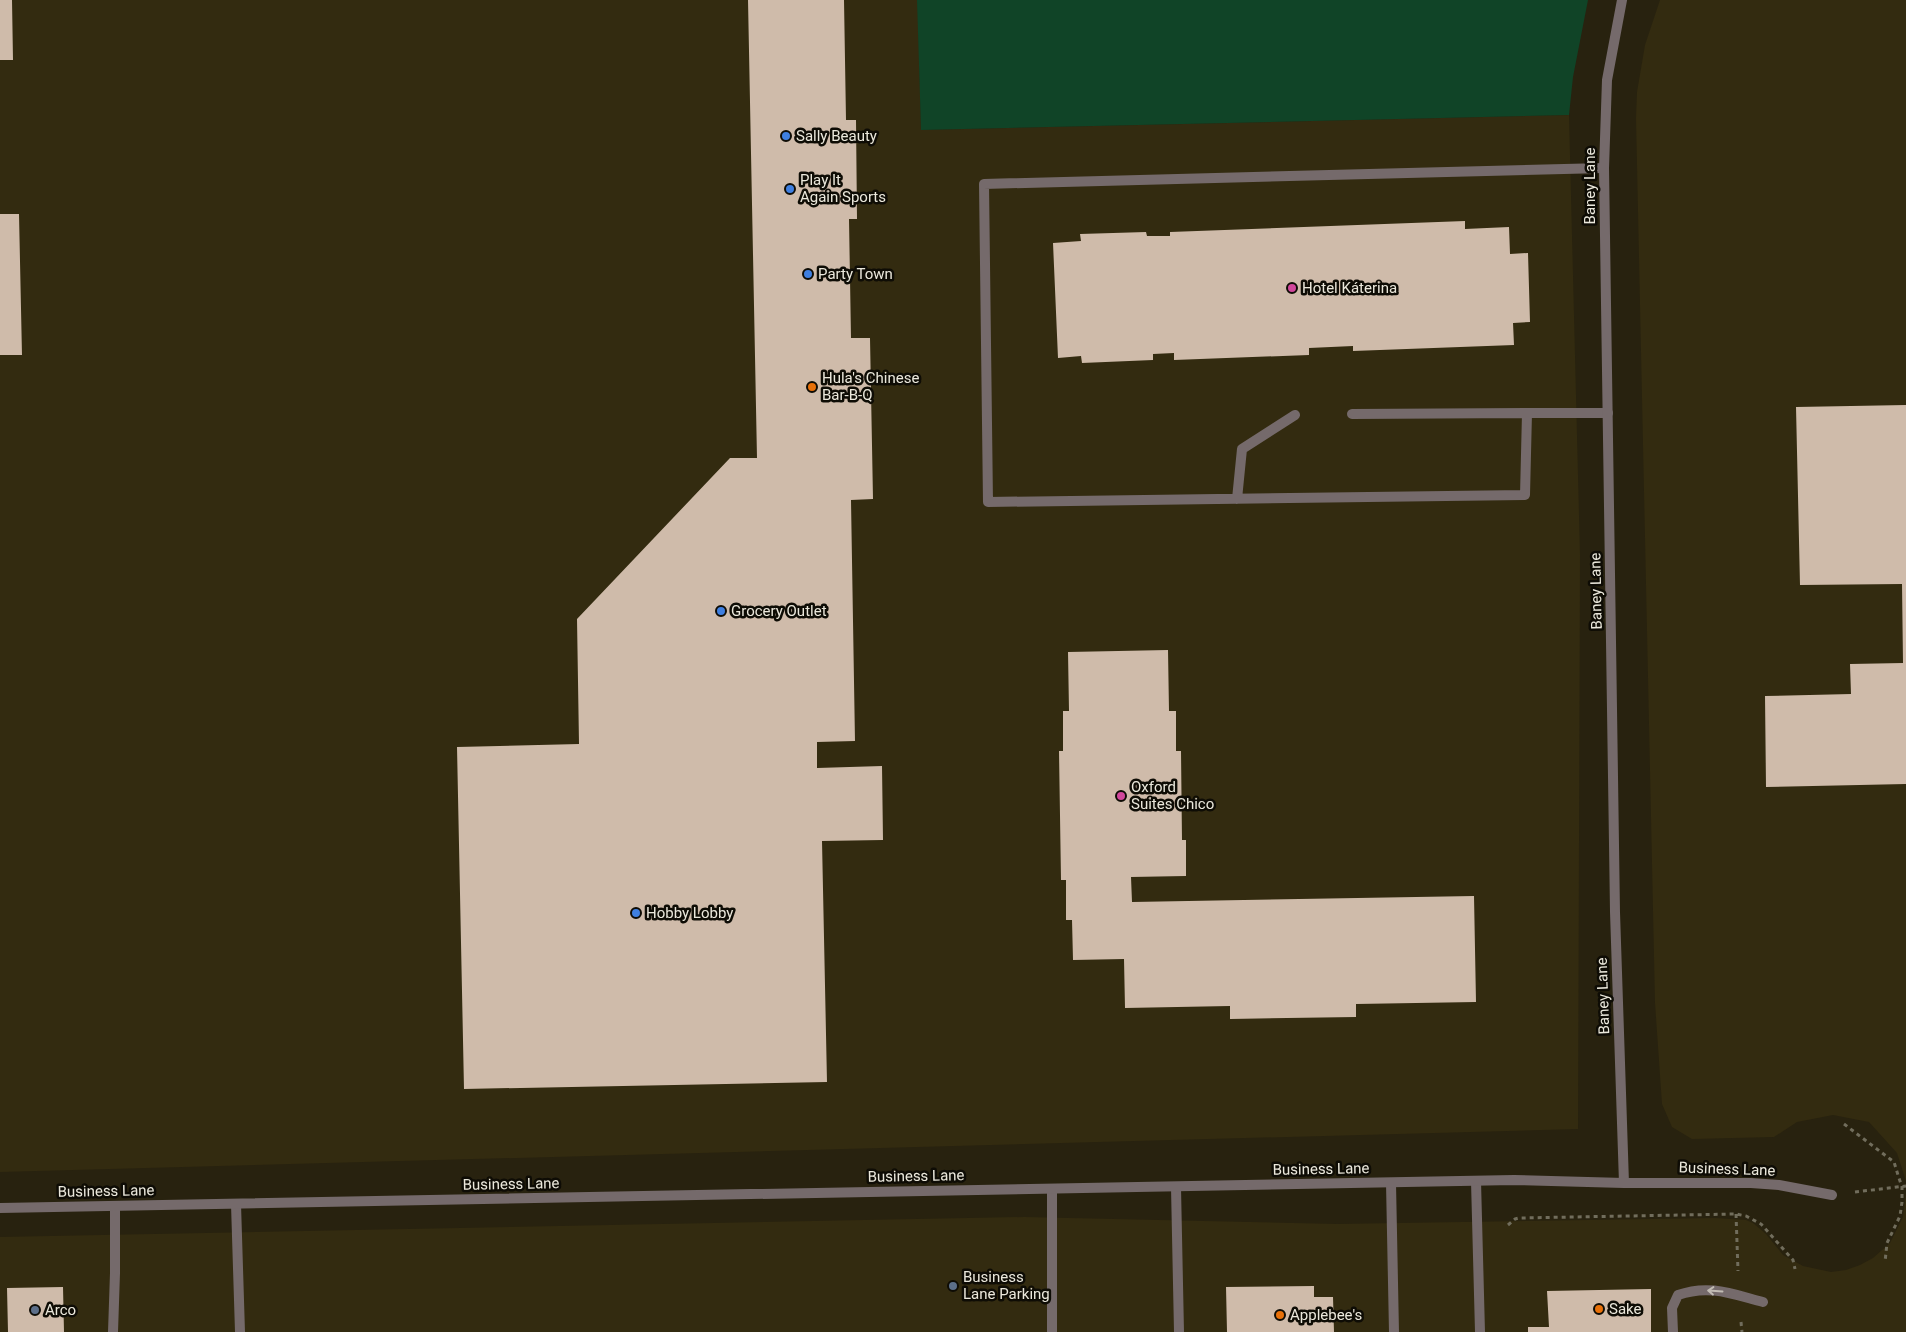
<svg xmlns="http://www.w3.org/2000/svg" width="1906" height="1332" font-family="Roboto,sans-serif">
<rect width="100%" height="100%" fill="#28220f"/>
<path fill="#332b10" d="M0,0h918l3,130 648,-15 11,440 -2,574 -1578,43z
M1660,0h246v1181l-9,-28 -28,-31 -36,-7 -36,7 -23,15 -82,2 -20,-12 -10,-23 -7,-101 -19,-885 1,-26 8,-47z
M1906,1193v139h-1906v-95l1024,-20 313,7 378,-6 31,2 7,3 13,11 17,21 20,11 28,6 15,-2 14,-5 13,-7 17,-15 13,-26z"/>
<path fill="#104427" d="M917,0h671l-15,77 -4,38 -648,15z"/>
<path fill="#cfbbaa" d="M0,0h12l1,60h-13z
M748,0h96l2,120h10l1,99h-8l2,119h19l3,161 -22,1 4,241 -38,1v26l65,-2 1,74 -61,1 5,241 -363,7 -7,-342 122,-3 -2,-125 153,-161h27z
M0,214h19l3,141h-22z
M1465,221v8l44,-2 1,27 18,-1 2,69 -17,1 1,22 -161,6v-5l-44,2v7l-135,5v-7l-21,1v6l-71,3 -1,-7 -23,2 -5,-115 28,-2 -1,-7 66,-2 1,4h23v-4z
M1906,405v379l-140,3 -1,-91 86,-2 -1,-30 53,-1 -1,-79 -102,1 -4,-178z
M1168,650l1,61h7v40h5l1,89h4v36l-55,1 1,25 342,-6 2,106 -120,2v13l-126,2v-13l-105,2 -1,-49 -51,1 -1,-40h-6v-40h-5l-2,-129h4v-40h6l-1,-59z
M1314,1286v11h19l1,35h-107l-1,-45z
M63,1287l1,45h-56l-1,-44z
M1651,1289v43h-123v-5h21l-2,-36z"/>
<g fill="none" stroke-linecap="round" stroke-linejoin="round">
<path stroke="#716d5c" stroke-width="3" stroke-dasharray="4 4" stroke-linecap="butt" d="M1844,1124l50,38 4,13 4,12v15l-2,14 -13,27 -2,19
M1855,1192l51,-6
M1736,1214l2,57
M1508,1225l7,-6 4,-1 217,-4 10,2 15,8 32,36 2,9
M1741,1322l1,10"/>
<path stroke="#756a6b" stroke-width="10" d="M1604,168l-620,16 4,318 537,-7 2,-82h81
M1352,414l175,-1
M1237,499l5,-50 53,-34
M1476,1181l4,151
M1391,1183l3,149
M1176,1187l3,145
M1052,1189v143
M236,1204l4,128
M113,1332l2,-59v-67
M1673,1332l-1,-24 6,-13c31,-11 54,-1 85,7"/>
<path stroke="#756a6b" stroke-width="10" d="M1622,0l-15,80 -3,88 11,744 9,271
M0,1208l1514,-28 110,3h127l28,2 53,10"/>
</g>
<defs><path id="oneway-shaft" d="M-6 0H5M1.5-3L5.5 0L1.5 3" fill="none" stroke-width="1.6" stroke-linecap="round" stroke-linejoin="round" transform="scale(1.25)"/></defs>
<use stroke="#c2bcb4" href="#oneway-shaft" transform="translate(1715 1291) rotate(-176)"/>
<g fill="#3f7fe0" stroke="#0e0c05" stroke-width="2">
<circle cx="786" cy="136" r="5"/>
<circle cx="790" cy="189" r="5"/>
<circle cx="808" cy="274" r="5"/>
<circle cx="721" cy="611" r="5"/>
<circle cx="636" cy="913" r="5"/>
</g>
<g fill="#d1479c" stroke="#0e0c05" stroke-width="2">
<circle cx="1292" cy="288" r="5"/>
<circle cx="1121" cy="796" r="5"/>
</g>
<g fill="#e8710a" stroke="#0e0c05" stroke-width="2">
<circle cx="812" cy="387" r="5"/>
<circle cx="1599" cy="1309" r="5"/>
<circle cx="1280" cy="1315" r="5"/>
</g>
<g fill="#5c6f8a" stroke="#0e0c05" stroke-width="2">
<circle cx="953" cy="1286" r="5"/>
<circle cx="35" cy="1310" r="5"/>
</g>
<g text-anchor="middle" stroke-width="5" stroke-linejoin="round" paint-order="stroke">
<g font-size="15" fill="#ebe8dc" stroke="#0e0c05" text-anchor="start">
<text x="796" y="141">Sally Beauty</text>
<text x="800" y="185">Play It<tspan x="800" dy="17">Again Sports</tspan></text>
<text x="818" y="279">Party Town</text>
<text x="1302" y="293">Hotel Káterina</text>
<text x="822" y="383">Hula's Chinese<tspan x="822" dy="17">Bar-B-Q</tspan></text>
<text x="731" y="616">Grocery Outlet</text>
<text x="1131" y="792">Oxford<tspan x="1131" dy="17">Suites Chico</tspan></text>
<text x="646" y="918">Hobby Lobby</text>
<text x="963" y="1282">Business<tspan x="963" dy="17">Lane Parking</tspan></text>
<text x="1609" y="1314">Sake</text>
<text x="45" y="1315">Arco</text>
<text x="1290" y="1320">Applebee's</text>
</g>
<g font-size="15" fill="#ebe8dc" stroke="#0e0c05">
<text transform="translate(1590 186) rotate(-90)" y="5">Baney Lane</text>
<text transform="translate(1596 591) rotate(-91)" y="5">Baney Lane</text>
<text transform="translate(1603 996) rotate(-92)" y="5">Baney Lane</text>
<text transform="translate(1321 1169) rotate(-1)" y="5">Business Lane</text>
<text transform="translate(1727 1169) rotate(2)" y="5">Business Lane</text>
<text transform="translate(916 1176) rotate(-1)" y="5">Business Lane</text>
<text transform="translate(511 1184) rotate(-1)" y="5">Business Lane</text>
<text transform="translate(106 1191) rotate(-1)" y="5">Business Lane</text>
</g>
</g>
</svg>
